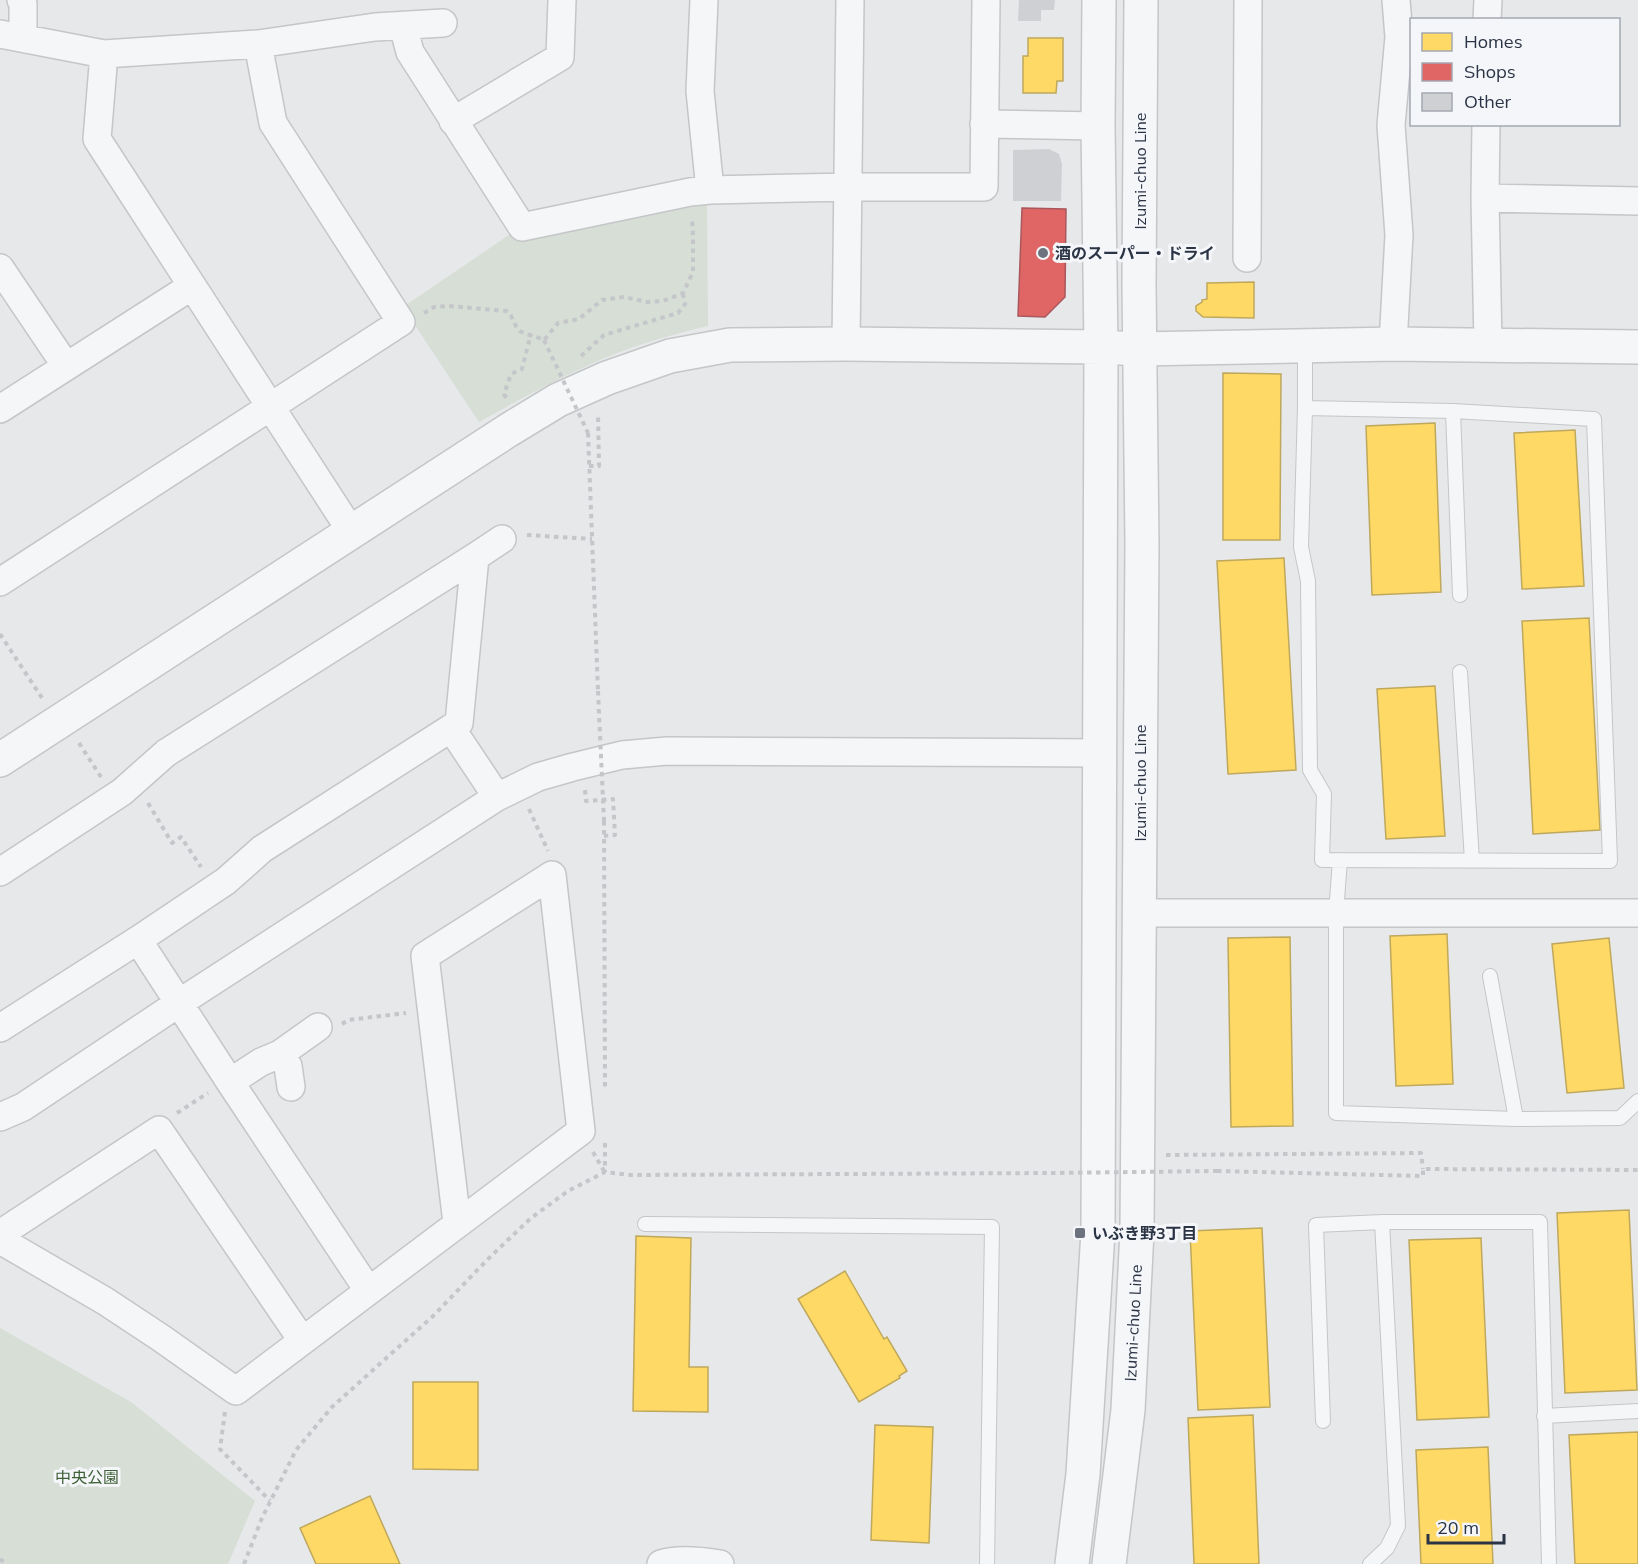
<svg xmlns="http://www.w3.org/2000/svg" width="1638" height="1564" font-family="Mulish,'Noto Sans JP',sans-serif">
<rect width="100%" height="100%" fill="#e6e8ea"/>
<path fill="#d6ded6" d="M707,204l1,122c-17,4 -33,8 -49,13 -64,18 -122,51 -180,83l-76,-115 109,-74 6,8z
M0,1328l131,74 124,99 -27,63h-228z"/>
<path fill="#ffd966" stroke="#bfa85c" stroke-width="1.5" d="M1028,38h35v43h-6l-1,12h-33v-37h5z
M1254,282v36l-51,-1 -7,-6v-5l6,-4v-2l5,-1v-16z
M1223,373l58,1 -1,166h-57z
M1435,423l6,169 -69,3 -6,-169z
M1575,430l9,156 -62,3 -8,-156z
M1284,558l12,212 -68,4 -11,-213z
M1589,618l11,212 -67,4 -11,-213z
M1435,686l10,150 -59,3 -9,-150z
M1447,934l6,150 -57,2 -6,-150z
M1290,937l3,189 -62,1 -3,-189z
M1609,938l15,150 -57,5 -15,-149z
M1629,1210l8,180 -72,3 -8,-180z
M1262,1228l8,179 -72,3 -8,-179z
M636,1236l55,2 -2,129h19v45l-75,-1z
M1481,1238l8,179 -72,3 -8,-180z
M845,1271l39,68 3,-2 20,34 -8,5 1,2 -41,24 -61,-103z
M413,1382h65v88l-65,-1z
M1253,1415l6,149h-65l-6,-146z
M875,1425l58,2 -4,116 -58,-3z
M1638,1432v132h-63l-6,-129z
M1488,1447l5,117h-72l-5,-114z
M370,1496l30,68h-84l-16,-36z"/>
<path fill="#e06666" stroke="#aa575c" stroke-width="1.5" d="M1022,208l44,1 -1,88 -20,20 -27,-1z"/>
<path fill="#ced0d3" d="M1019,0h36l-1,10h-13v11h-23z
M1049,149l10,5 3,10 -1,37h-48v-51z"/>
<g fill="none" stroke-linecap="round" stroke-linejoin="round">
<defs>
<path id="service" d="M1305,345v63l-4,139 7,34 2,189 14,24 -2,66 288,1 -16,-442 -141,-8 -148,-3
M1453,411l7,184
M1460,672l12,188
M1340,860l-4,53v200l180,6 104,-1 18,-17
M1490,976l26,143
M645,1224l347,3 -5,337
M1544,1416l94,-5
M1323,1421l-7,-196 66,-3h158l9,342
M1370,1564l17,-16 11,-22 -16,-304"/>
<path id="minor" d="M21,0l2,4v34
M704,0l-4,91 10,99
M1487,20l1,-20
M403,26l7,26 112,175 168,-35 20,-2 138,-3h136l2,-187
M0,34l104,20 154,-10 117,-17 68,-4
M104,54l-7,85 254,392
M453,121l107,-64 2,-57
M984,124l114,2
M1486,124l-1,74 3,147
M1485,198l153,3
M1247,258l1,-258
M0,268l66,98
M846,344l4,-344
M1393,344l6,-109 -8,-110 8,-88 -3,-37
M0,409l192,-123
M475,557l27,-18
M0,582l401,-260 -128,-199 -15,-79
M451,728l46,69
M0,872l122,-80 44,-39 309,-196 -16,166 -197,126 -36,32 -88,59 -138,88
M1139,913h499
M138,940l92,142 138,208
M280,1054l8,12 3,21
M230,1082l31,-20 19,-8 38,-27
M0,1117l23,-10 156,-104 318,-206 41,-20 35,-10 49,-12 45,-4 433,2
M0,1234l159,-104 143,210
M0,1240l105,61 56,37 75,53 345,-260 -29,-256 -127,81 32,267
M661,1564c17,-6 41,-3 59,0"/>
<path id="tertiary" d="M0,760l507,-329 51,-31 49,-22 63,-22 60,-11 116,-1 255,3 38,2 254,-5 245,3
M1072,1564l11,-90 15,-242 3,-885 -3,-221 1,-126
M1109,1564l19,-154 9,-179 5,-687 -3,-258 2,-286"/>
</defs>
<use href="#service" stroke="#c4c6c8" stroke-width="16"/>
<use href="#minor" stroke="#c4c6c8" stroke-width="30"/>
<use href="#tertiary" stroke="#c4c6c8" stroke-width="36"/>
<path stroke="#c5c6ca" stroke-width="4" stroke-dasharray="4.5 4.5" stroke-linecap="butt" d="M424,313l10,-6 15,-1 57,5c8,5 7,14 14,20 4,3 18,6 24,9l14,-17 21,-4 23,-19 22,-3 23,5 16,-1 20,-8 10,-21v-36l-1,-19
M581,356l23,-21 74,-22 7,-9 -2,-10
M506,398l-2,-4 7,-20 11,-5 9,-35
M588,433l10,258
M589,466h10l-1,-53
M527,535l65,4
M0,634l42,64
M79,743l22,34
M585,790l1,11 27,-2 2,36 -11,1
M148,803l24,40 9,-6 20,30
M529,809l19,42
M604,821l1,266
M342,1024l6,-4 58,-7
M177,1113l31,-20
M605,1143v29
M593,1152l11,19
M1166,1155l255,-2 2,16
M1217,1171l206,5v-7l215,1
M225,1412l-5,37 50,52
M0,1559l6,5
M244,1564l18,-46 34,-68 36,-43 101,-91 58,-60 40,-38 37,-27 37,-19 26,3 420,-2"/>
<use href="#service" stroke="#f5f6f7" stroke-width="14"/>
<use href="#minor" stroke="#f5f6f7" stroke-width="27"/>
<use href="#tertiary" stroke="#f5f6f7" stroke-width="33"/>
<path stroke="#c5c6ca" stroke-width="4" stroke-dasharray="4.5 4.5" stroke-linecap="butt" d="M544,340l44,93
M598,691l6,130
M1051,1173l166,-2"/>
</g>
<g fill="#6c737f" stroke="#f4f6f9" stroke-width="2">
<circle cx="1043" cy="253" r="6"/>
<rect x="1074" y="1227" width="12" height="12" rx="3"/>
</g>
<g text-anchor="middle" stroke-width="6" stroke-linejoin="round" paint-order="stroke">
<g font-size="16" fill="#2b3445" stroke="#f4f6f9">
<text transform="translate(1140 171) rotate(-90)" y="6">Izumi-chuo Line</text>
<text transform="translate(1140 783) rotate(-90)" y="6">Izumi-chuo Line</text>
<text transform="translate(1133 1323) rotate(-87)" y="6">Izumi-chuo Line</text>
</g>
<g font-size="16" font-weight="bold" fill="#2b3445" stroke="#f4f6f9" text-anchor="start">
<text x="1055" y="259">酒のスーパー・ドライ</text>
<text x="1092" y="1239">いぶき野3丁目</text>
</g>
<g font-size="16" fill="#3f6138" stroke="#f4f6f9">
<text x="87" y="1483">中央公園</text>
</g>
</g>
<rect x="1410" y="18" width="210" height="108" fill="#f4f6f9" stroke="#a4a8b1" stroke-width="1.5"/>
<rect x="1422" y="33" width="30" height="18" fill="#ffd966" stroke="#a4a8b1" stroke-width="1.5"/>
<text x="1464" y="48" font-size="18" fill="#2b3445">Homes</text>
<rect x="1422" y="63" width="30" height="18" fill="#e06666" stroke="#a4a8b1" stroke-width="1.5"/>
<text x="1464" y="78" font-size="18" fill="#2b3445">Shops</text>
<rect x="1422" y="93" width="30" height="18" fill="#ced0d3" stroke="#a4a8b1" stroke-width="1.5"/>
<text x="1464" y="108" font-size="18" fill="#2b3445">Other</text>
<path d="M1428 1534v9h76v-9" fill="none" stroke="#2b3445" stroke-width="3"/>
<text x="1437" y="1534" font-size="18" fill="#2b3445" stroke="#f4f6f9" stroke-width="4.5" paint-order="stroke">20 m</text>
</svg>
